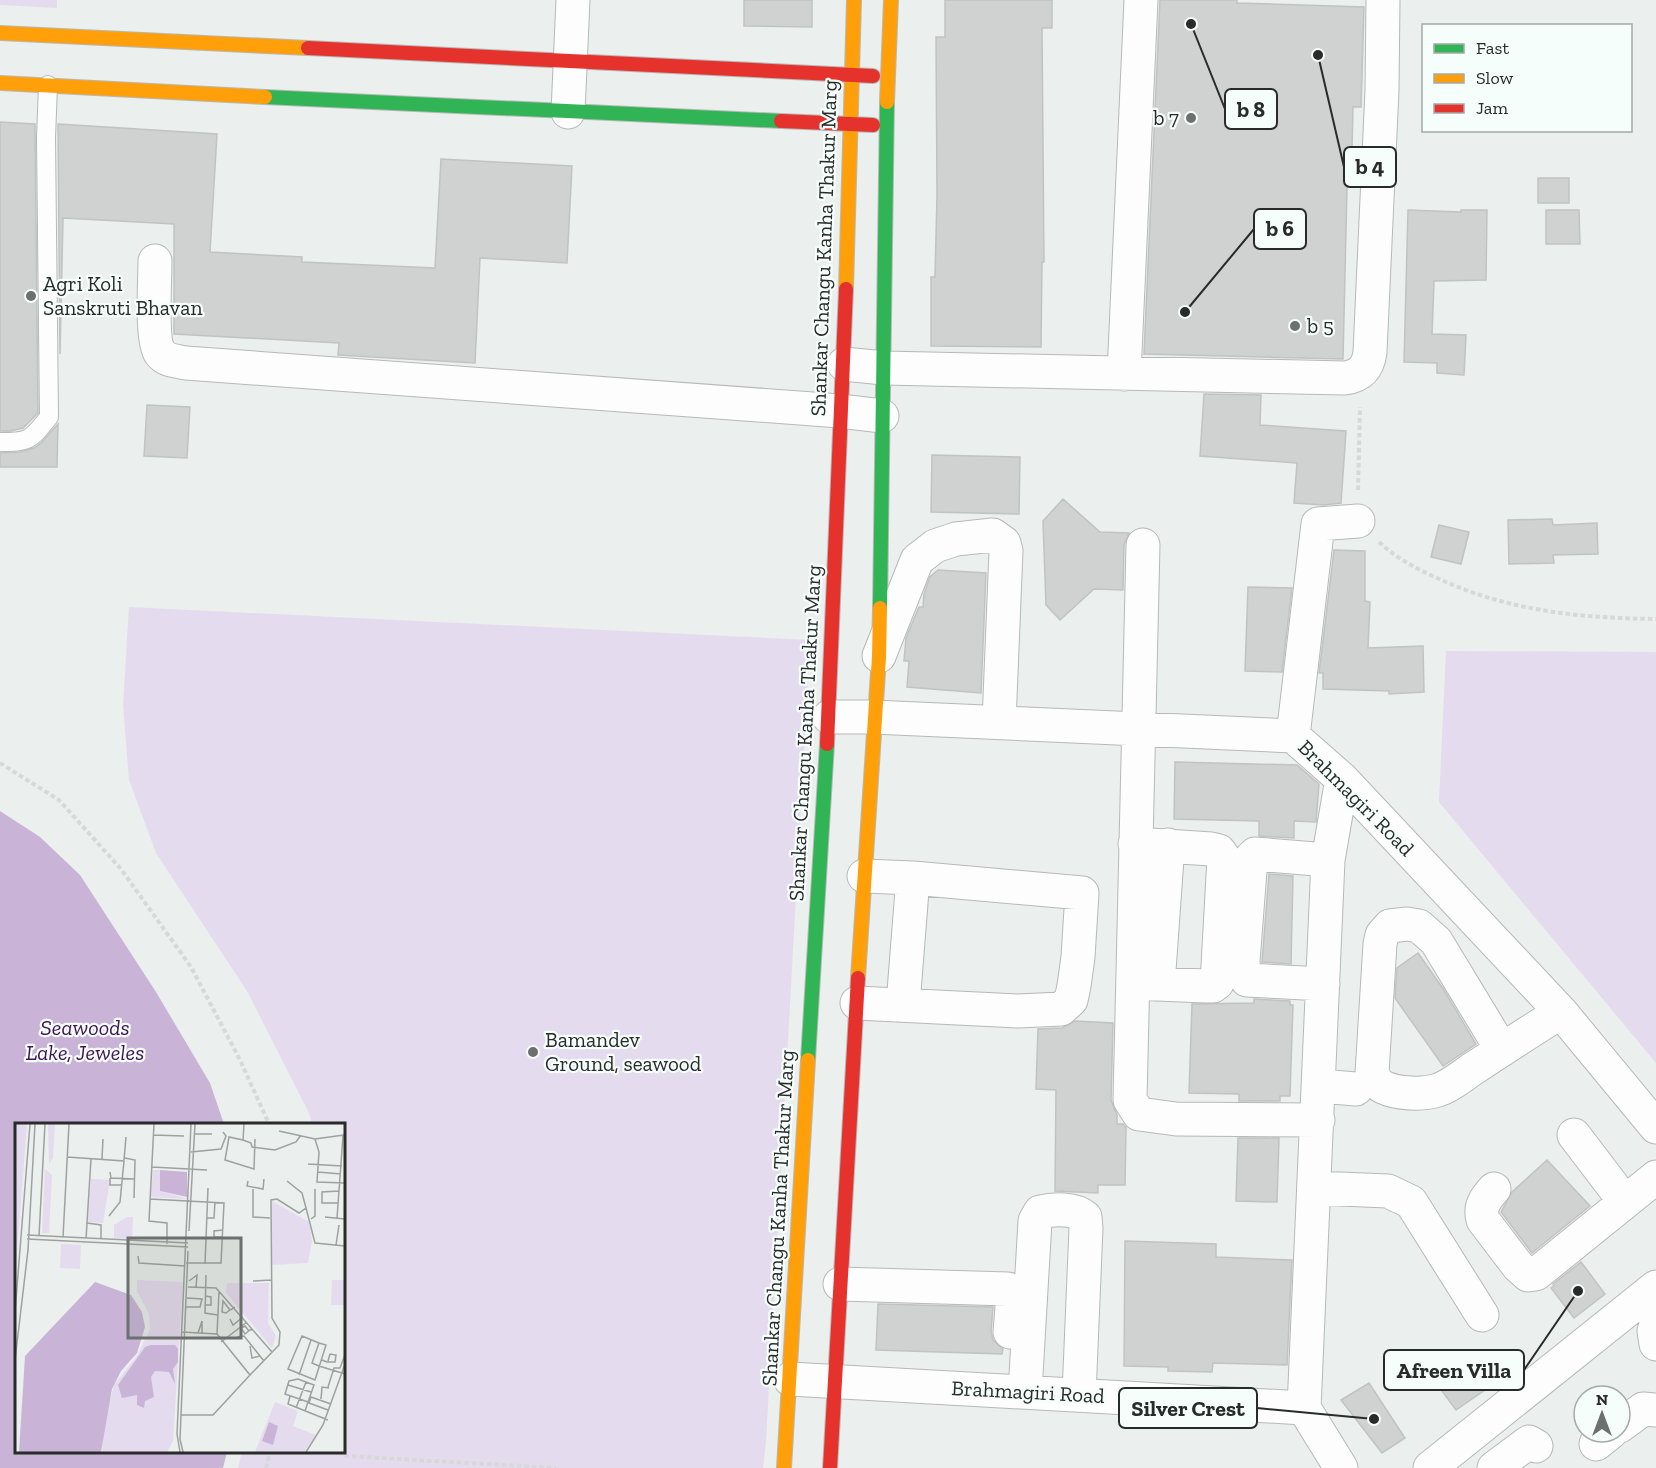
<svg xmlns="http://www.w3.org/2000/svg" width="1656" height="1468" font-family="'Zilla Slab',serif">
<rect width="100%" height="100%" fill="#ebefed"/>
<path fill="#e5dbee" d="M0,0h57v8l-57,-3z
M129,607l681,33 -44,802 -3,26h-525l4,-16h102v-328h-32l-3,-11 -62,-122 -91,-138 -27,-73 -6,-75z
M1446,651l210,1v411l-217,-261z"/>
<path fill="#c9b4d7" d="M0,811l40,26 40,38 76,117 54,91 14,41h-208v328h211l-4,16h-223z"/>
<path fill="#d0d2d2" stroke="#c0c3c2" stroke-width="1.5" d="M744,0h68v27l-68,-1z
M945,0h107v28h-10l2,234h-2l-1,85 -110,-1v-69h4l2,-81 -1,-159h9z
M1160,0h77v3l127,4 -3,100h-8l-2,80h-4l-4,172 -199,-5z
M0,122l35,2 3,289 -15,15 -13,3h-10z
M58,124l159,10 -7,118 92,5v5l133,6 6,-109 131,7 -5,97 -87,-5 -5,105 -137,-8 1,-12 -165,-9v-110l-111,-6 -3,136z
M1538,178h31v25h-31z
M1408,210l53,2v-2h26l-1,70 -52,1 -2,53 34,1 -2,40 -27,-2v-10l-33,-1z
M1546,210h33l1,34h-34z
M1204,394l57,1 -1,30 86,6 -5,72 -17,2 -30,-2 3,-40 -97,-7z
M147,405l43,2 -3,51 -43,-2z
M58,424l-1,43h-57v-14l20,-1 14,-4 7,-5z
M932,455l88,2 -1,57 -88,-2z
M1063,499l37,33 29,1 -5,12 -1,45 -29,-1 -34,31 -14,-15 -3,-84z
M1552,519l1,6 44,-2 1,31 -45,1 1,8 -45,1 -1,-44z
M1439,525l30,7 -8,32 -30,-7z
M1334,550l31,1v50l5,1 -2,46 55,-2 1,46 -35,2v-3l-66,-2v-16h-4z
M938,570l48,3 -5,120 -74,-6 2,-26h-5l2,-23 13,-31h4l1,-13 6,-17z
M1248,587l44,1 -10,84 -37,-1z
M1175,762l122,3 22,19 -3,38 -22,-1v17l-35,-2v-15l-85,-2z
M1269,874l24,2 -2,88 -29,-2z
M1418,953l26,37 32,54 -33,22 -48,-68 2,-30z
M1254,999l36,2v4h3l-3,91h-10v5h-41v-7l-50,-1 3,-89 62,-1z
M1075,1021l38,2 -2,77 6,15v9h6l3,3 -1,58h-27v8l-43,-2 1,-101 -20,-1 2,-60 24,-1z
M1238,1138h41l-2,64 -41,-1z
M1547,1160l43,46 -58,47 -31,-41 11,-20z
M1125,1241l91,3v13l76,3 -5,105 -74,-2 -1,9 -44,-1v-4l-44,-1z
M1581,1262l24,32 -31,24 -23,-30 3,-2 -1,-2z
M878,1304l115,3 -2,24 2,9 10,9 -1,5 -126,-4z
M1475,1355l20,28 -39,27 -20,-27z
M1369,1383l36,55 -23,15 -41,-53z"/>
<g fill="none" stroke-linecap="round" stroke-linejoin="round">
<defs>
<path id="lane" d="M0,442c31,0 30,-2 49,-25l-3,-279 2,-53"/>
<path id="street" d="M568,112l5,-112
M155,261c0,18 -4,80 5,92 6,8 17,8 26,10l654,48 42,5
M844,364l40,4 461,10c15,-2 23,-10 25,-26l12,-262 1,-90
M1124,374l17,-374
M1143,545l-13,555 9,14 37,5 142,1
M879,656l38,-96 18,-14 21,-7 37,-4 11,8 2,8 -7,171
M829,717h44l420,19 49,43 219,233 95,115
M1293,736l25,-212 40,-3
M1133,983l73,3h7l4,-3 7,-125 -5,-7 -8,-2 -76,-5
M1158,984l10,-139
M1323,984l-76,-4 -3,-5 -1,-14 8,-103 4,-4 73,6
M857,1003l161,8 43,-2 10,-9 3,-14 4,-29 4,-64 -169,-15 -49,-2
M903,1004l10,-126
M1502,1050l-66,-109 -17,-15 -12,-2 -17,2 -8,9 -2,9 -8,129c3,6 5,11 11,14 14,7 40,8 55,3 13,-4 25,-15 36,-22 29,-19 58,-38 87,-56
M1320,1086l36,3
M1574,1135l51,67
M1315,1188l73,3 23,11 71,113
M1494,1189c-8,9 -15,17 -11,31l35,46 10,9 8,-1 120,-97
M840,1284l168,5 5,5 -3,38
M1656,1325l-2,6 2,13
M790,1379l514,29 37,60
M1025,1392l10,-171 5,-9c13,-3 35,-4 45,5l1,11 -7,167
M1304,1408l24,-548 14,-81
M1620,1426l23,-17 13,1
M1596,1444l15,-12
M1430,1468l226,-181
M1494,1468l35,-26 7,4"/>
<path id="fast" d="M265,97l516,24
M880,608l7,-506
M808,1060l19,-316"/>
<path id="slow" d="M0,33l308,15
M0,83l265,14
M887,102l4,-102
M846,289l8,-289
M858,978l21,-321 1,-49
M784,1468l24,-408"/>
<path id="jam" d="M308,48l565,28
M781,121l92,4
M827,744l19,-455
M830,1468l28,-490"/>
</defs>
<use href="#lane" stroke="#b6b9b8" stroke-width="20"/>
<use href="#street" stroke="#b6b9b8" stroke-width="35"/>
<use href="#fast" stroke="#b6b9b8" stroke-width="16"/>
<use href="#slow" stroke="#b6b9b8" stroke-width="16"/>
<use href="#jam" stroke="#b6b9b8" stroke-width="16"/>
<path stroke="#d7d8d8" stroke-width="4" stroke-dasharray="4.5 3" stroke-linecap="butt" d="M1358,490l2,-83
M1379,542c17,16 38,27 58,36 71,33 142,40 219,41
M0,763l59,37 62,69 70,98 49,93 29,64
M338,1452l8,4 210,12
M266,1468l4,-16"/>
<use href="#lane" stroke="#fcfdfc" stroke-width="18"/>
<use href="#street" stroke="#fcfdfc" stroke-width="33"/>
<use href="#fast" stroke="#30b455" stroke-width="14"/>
<use href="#slow" stroke="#ff9f0a" stroke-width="14"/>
<use href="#jam" stroke="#e5322d" stroke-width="14"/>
</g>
<g fill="#6c706e" stroke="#f6fefb" stroke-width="2">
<circle cx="1191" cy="118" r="6"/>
<circle cx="31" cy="296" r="6"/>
<circle cx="1295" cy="326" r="6"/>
<circle cx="533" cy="1052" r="6"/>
</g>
<g text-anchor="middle" stroke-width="4.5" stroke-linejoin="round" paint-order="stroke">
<g font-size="21" fill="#282b2a" stroke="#f6fefb" text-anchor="start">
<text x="1179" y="125" text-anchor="end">b 7</text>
<text x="43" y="291">Agri Koli<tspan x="43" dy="24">Sanskruti Bhavan</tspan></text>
<text x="1307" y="333">b 5</text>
<text x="545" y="1047">Bamandev<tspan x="545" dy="24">Ground, seawood</tspan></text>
</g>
<g font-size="21" fill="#282b2a" stroke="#f6fefb">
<text transform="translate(824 248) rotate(-88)" y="7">Shankar Changu Kanha Thakur Marg</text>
<text transform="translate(805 733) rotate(-87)" y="7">Shankar Changu Kanha Thakur Marg</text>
<text transform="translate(1356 798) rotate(45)" y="7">Brahmagiri Road</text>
<text transform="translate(778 1218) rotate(-87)" y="7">Shankar Changu Kanha Thakur Marg</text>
<text transform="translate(1028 1392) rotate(3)" y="7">Brahmagiri Road</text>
</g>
<g font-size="22" font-style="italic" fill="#3f1653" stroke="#f6fefb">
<text x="85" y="1035">Seawoods<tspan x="85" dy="25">Lake, Jeweles</tspan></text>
</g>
</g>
<g transform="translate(15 1123)">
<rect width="330" height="330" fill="#ebefed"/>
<path d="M0,1h12l-12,153zM33,1h7l-2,34 -4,6zM30,46l7,6 -3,58h-7zM138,47h7v21l28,8 -37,-2zM76,56l19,1 -7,43 -15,-1zM257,78l37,21 3,19 -4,22 -36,2zM112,94h6l-1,22 -18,-1v-13zM46,121l20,1 -1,24 -20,-1zM122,157l46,2 -10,159 -6,11h-65l2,-27 10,-40 23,-29 13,-27 -1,-15 -12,-23zM317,157h13v25h-14zM212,160h42l-1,40 8,13 -4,12 -46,-55zM260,279l23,9 -5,15 23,9 -12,17h-49z" fill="#e5dbee"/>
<path d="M145,47l27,2v25l-27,-6zM80,159l36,13 11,17 3,15 -8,26 -16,18 -9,18 -11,63h-82l6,-96zM136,222h24l3,4v13l-5,7 2,15 -6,-12 -14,-1 -4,6 3,20 -9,4 -1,7 -7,-3v-10l-15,3 -4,-13 27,-38zM254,299l9,4 -5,19 -11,-4z" fill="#c9b4d7"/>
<path fill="none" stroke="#9da19f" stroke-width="1.5" d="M139,1l-5,97 18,2v21M229,1l-1,16 -14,-3 -4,23 29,9 1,-30M264,8l36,8 29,-4M179,11h18M138,12l31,1M300,16l4,13 -2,30 28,1M228,17l8,3 1,4 23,3 21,-8 5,-7M176,29l30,-3 5,-13 -3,-4M52,34l57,4 -4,41 -11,14M110,35l10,2 -1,38M87,36l1,-20M109,37l2,-23M293,41l34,2M137,44l55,3M95,49l1,6 24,1M303,49l23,2M95,55v7h12M233,58l-1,5 16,3 1,-10M238,66v28l17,1M135,76l74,4 -3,60h-35M323,80h-16v-11l17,-1M291,85l9,35 30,3M310,94l20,2M192,95h7l1,-16M322,95l6,-82M296,96l4,-3v-27M72,100l14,2v14M174,108l6,-107M12,112l161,8M24,113l6,-112M48,114l6,-113M207,114h-8v-6l9,-1M12,116l161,8M71,116l5,-80M321,122l3,-20M123,133l1,7 46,3M190,141l3,-76M191,152l-1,38 13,2M174,158l8,-6 -1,12M238,158l18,-1M173,164l28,1 56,64M190,182h6v-8l-6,-1M171,184h14l2,-8 -15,-1M215,187l-7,-9 -1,11 4,1 4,-3 2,-1 3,-2M0,189l15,-188M215,196l3,6 10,-8M234,208l-4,-5 -4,2 4,6 5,-4 2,-1M167,209l35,2 33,41 29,-30 1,-13 -8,-14 -1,-118 6,-1 22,14 7,-5 -4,-15 -15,-12M183,210l4,-12v12M202,211l2,-42M222,214l7,-1 20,25M206,219l26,-20M304,220l7,2 -11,35 -27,-11 14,-33 17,7 -7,20 7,3M235,223l2,12 8,-2M0,237l13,-110 7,-126M307,237l5,2h8l1,-7 -6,-1 -2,7M304,243l26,8M284,252l12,-35M273,262l23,7M313,264l6,-19h6l5,-13M275,273l-2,8 40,16M306,276l1,-12 7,1M281,285l10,-26M313,287l-19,-7 2,-6 20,7M290,288l3,-9 6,-17 -16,-6 -9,2 -4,13 23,8M166,292h32l37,-40M165,329l-3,-18 14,-310M168,329l-3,-13 8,-188M291,329l17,-27 22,-61"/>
<path fill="#6c706e" fill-opacity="0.15" stroke="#6c706e" stroke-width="3" d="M113,115h113v100h-113z"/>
<rect width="330" height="330" fill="none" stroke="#282b2a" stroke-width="3"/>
</g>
<path fill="none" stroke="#282b2a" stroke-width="2" d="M1191 24L1225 109M1318 55L1344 167M1185 312L1254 229M1578 1291L1524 1370M1374 1419L1257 1408"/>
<g fill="#282b2a" stroke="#f6fefb" stroke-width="2">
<circle cx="1191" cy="24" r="6"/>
<circle cx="1318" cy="55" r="6"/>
<circle cx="1185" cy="312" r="6"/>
<circle cx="1578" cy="1291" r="6"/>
<circle cx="1374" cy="1419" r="6"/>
</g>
<g fill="#f6fefb" stroke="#282b2a" stroke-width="2">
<rect x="1225" y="89" width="52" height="40" rx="6"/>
<rect x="1344" y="147" width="52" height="40" rx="6"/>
<rect x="1254" y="209" width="52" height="40" rx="6"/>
<rect x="1384" y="1350" width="140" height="40" rx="6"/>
<rect x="1119" y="1388" width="138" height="40" rx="6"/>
</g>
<g font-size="22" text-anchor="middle" font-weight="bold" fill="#282b2a">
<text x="1251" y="117">b 8</text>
<text x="1370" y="174">b 4</text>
<text x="1280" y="236">b 6</text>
<text x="1454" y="1378">Afreen Villa</text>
<text x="1188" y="1416">Silver Crest</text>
</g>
<rect x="1422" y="24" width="210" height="108" fill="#f6fefb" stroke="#a4aaa7" stroke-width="1.5"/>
<rect x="1434" y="44" width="30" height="9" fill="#30b455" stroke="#a4aaa7" stroke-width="1.5"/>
<text x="1476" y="54" font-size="18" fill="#282b2a">Fast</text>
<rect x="1434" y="74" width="30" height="9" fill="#ff9f0a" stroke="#a4aaa7" stroke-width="1.5"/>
<text x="1476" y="84" font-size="18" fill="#282b2a">Slow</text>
<rect x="1434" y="104" width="30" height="9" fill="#e5322d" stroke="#a4aaa7" stroke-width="1.5"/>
<text x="1476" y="114" font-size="18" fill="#282b2a">Jam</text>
<g transform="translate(1602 1414)"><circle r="28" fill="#f6fefb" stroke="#a4aaa7" stroke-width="1.5"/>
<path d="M0-4.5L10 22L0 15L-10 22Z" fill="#6c706e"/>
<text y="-9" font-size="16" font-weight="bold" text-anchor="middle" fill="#282b2a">N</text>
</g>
</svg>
